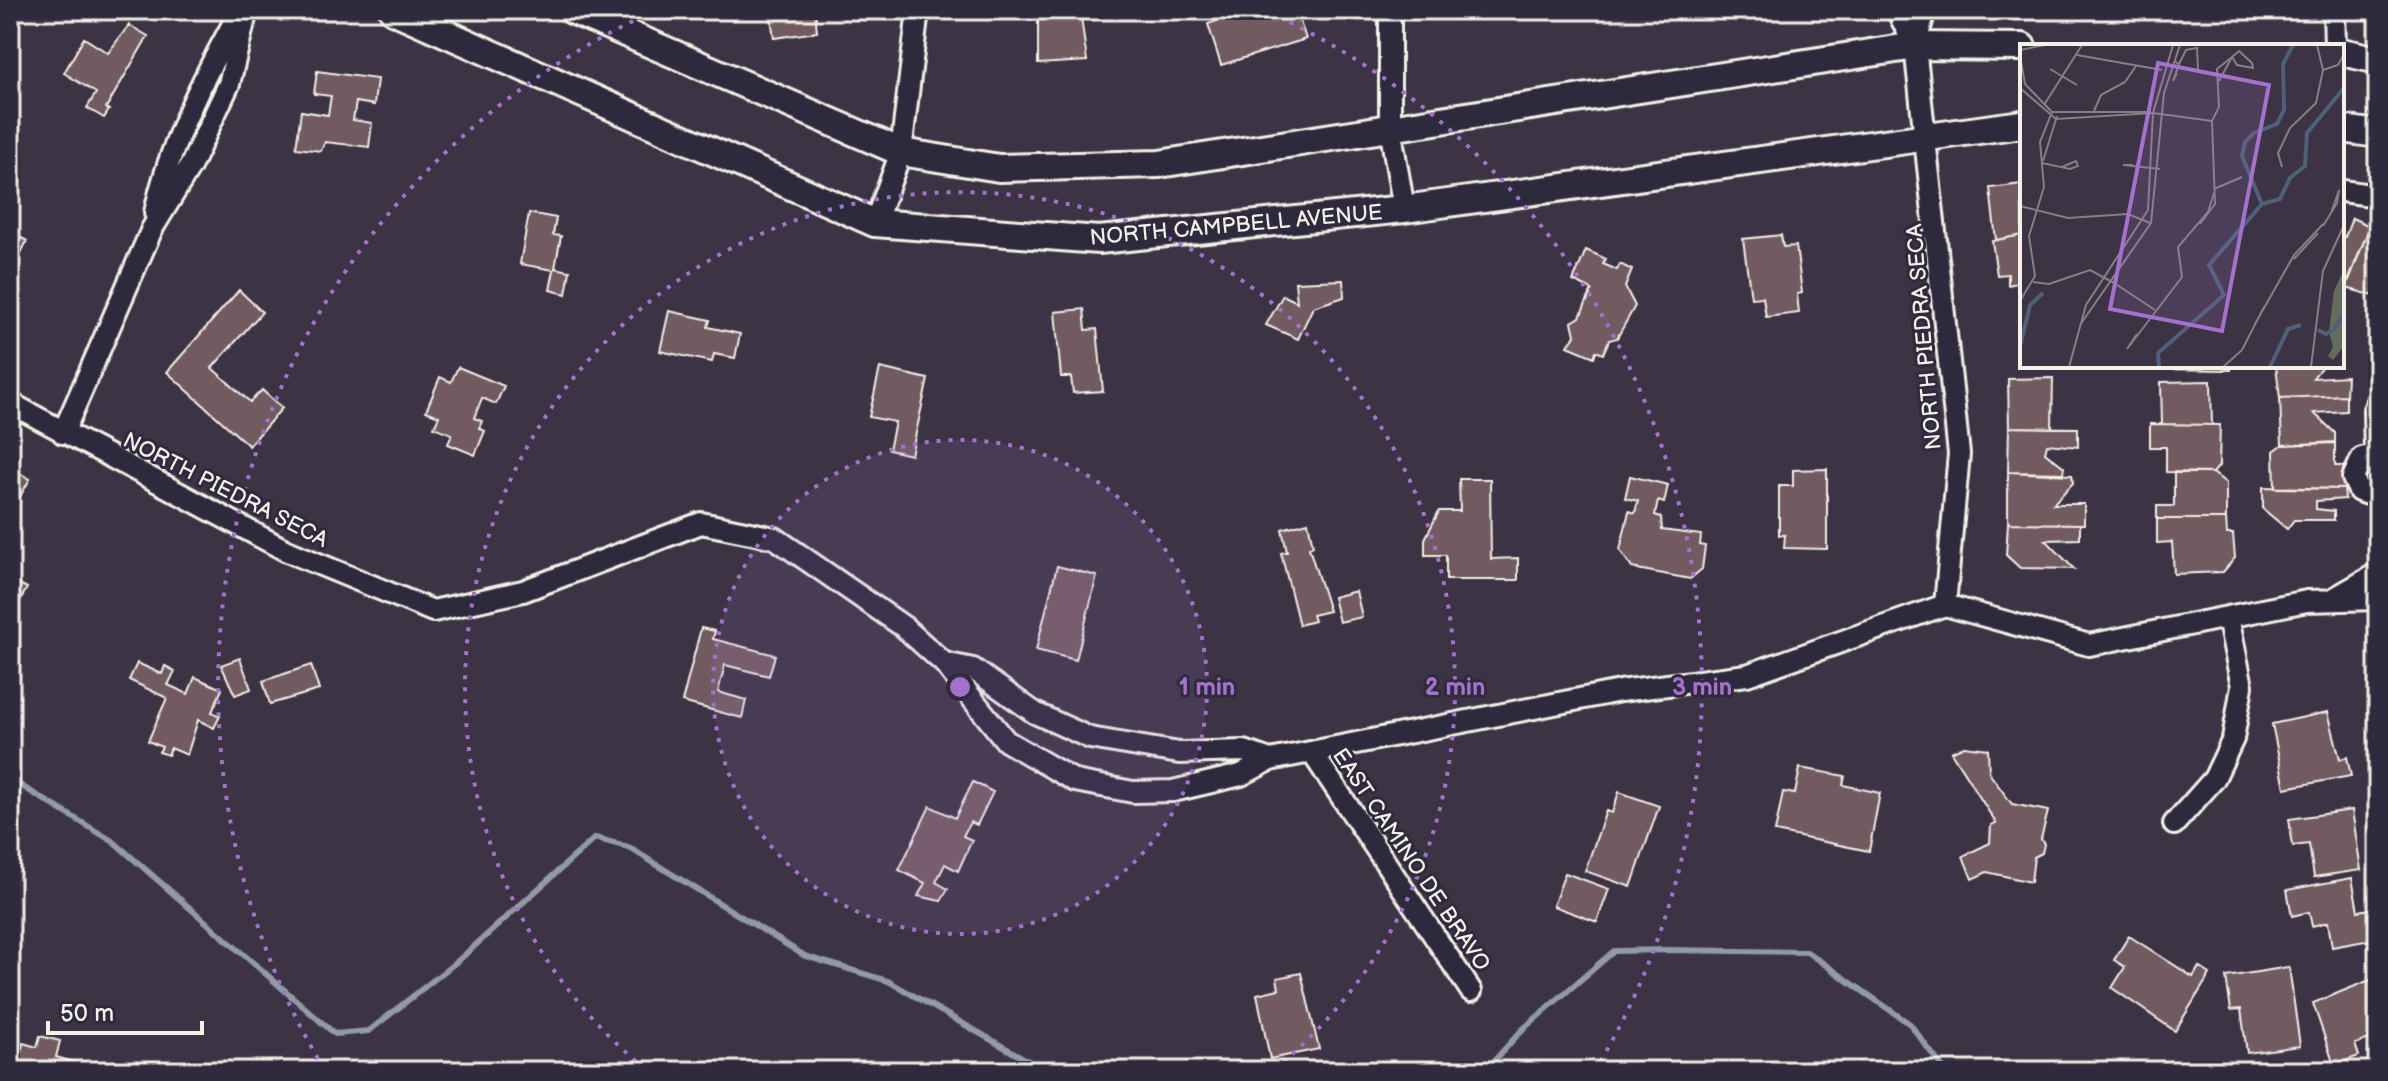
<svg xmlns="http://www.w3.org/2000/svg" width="2388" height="1081" font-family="'Balsamiq Sans',sans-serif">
<rect width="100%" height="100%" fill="#3c3444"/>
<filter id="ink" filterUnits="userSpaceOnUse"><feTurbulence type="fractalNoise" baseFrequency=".0125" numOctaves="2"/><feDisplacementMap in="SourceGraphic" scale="16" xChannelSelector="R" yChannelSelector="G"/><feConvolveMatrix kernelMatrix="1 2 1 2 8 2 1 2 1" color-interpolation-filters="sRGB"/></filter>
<g filter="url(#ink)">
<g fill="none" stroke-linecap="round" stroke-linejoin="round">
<path stroke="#919aa6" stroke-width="6" d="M10,779l104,63 221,192 34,-3 91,-72 135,-121 33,9 177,109 83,25 158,90
M1485,1071l37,-41 92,-79 54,-1 139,2 103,72 35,47"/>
</g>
<path fill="#715a60" stroke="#f4f1e8" stroke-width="2" d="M770,10h45l2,22 -43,6z
M1038,10h42l7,51 -49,3z
M1247,10h49l10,29 -85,26 -13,-41z
M129,25l19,11 -42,72 3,2 -5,8 -17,-10 9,-15 -32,-20 20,-35 24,15z
M317,71l60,8 -3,26 -18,-3 -3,18 19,3 -3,24 -44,-5 -4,9 -25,-3 5,-37 27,4 3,-19 -17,-2z
M2022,184v51l-26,5 -6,-52z
M529,213l27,5 -3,17 8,1 -6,32 15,3 -4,23 -16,-4 4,-20 -34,-6z
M2352,218l18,8 -27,67 -1,-58 3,2z
M2370,226l8,3v68l-32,-9z
M10,232l17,9 -15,30 1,44h-3z
M1781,235l2,12 13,-1 6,47 -5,1 2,19 -33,4 -3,-20 -12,1 -8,-59z
M2022,235v47l-14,3v-11l-11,1 -5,-34z
M1586,250l20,9 -3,5 14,6 3,-6 12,6 -7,17 10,19 -18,32 -8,2 -6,14 -7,-3 -2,6 -26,-11 7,-11 -3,-13 8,-5 12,-27 -19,-9z
M1343,280l1,17 -31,10 -15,32 -32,-14 17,-30 14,7 -2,-20z
M239,290l23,22 -50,56 38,34 12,-12 20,18 -33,38 -82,-74z
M1084,309l2,21 11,-1 6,62 -30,2 -2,-16h-10l-6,-65z
M669,311l41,9 -2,7 32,7 -5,24 -21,-4 -2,8 -52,-11z
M2156,366h75v4l-75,-1z
M2276,366h46l-9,12 34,-2 -1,19 -66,3z
M458,367l46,19 -8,18 -14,-6 -8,20 8,3 -3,7 6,3 -10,24 -27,-11 4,-10 -18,-7 5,-11 -13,-5 14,-34 11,5z
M880,368l48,11 -17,76 -22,-5 6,-28 -26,-5z
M2053,378l-1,50 -43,-1 -1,-48z
M2211,381l1,44 -50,-1 -1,-42z
M2346,395v16l-32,2 21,20v9l-53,3 -2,-47z
M2150,424l70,1 -1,41 -6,7 -47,-1v-25h-16z
M2009,427l69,1v19l-31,-3 -2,8 19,15 -1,6 -55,-1z
M2335,443v23h8l1,23 -69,-1 -1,-37 8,-6z
M10,468l20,11 -13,23 -7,-4z
M1827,469v80l-43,-1 1,-13h-6v-49h14v-16z
M2008,472l64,3 1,8 -20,21h31v20l-76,-1z
M2174,473h39l13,10v36h-69v-13h17z
M1630,476l38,9 -4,18 -6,-2 -3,14 6,2 1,13 39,5 -1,10 5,1 -3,23 -12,10 -58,-11 -12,-18 9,-39 6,2 3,-12 -13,-3z
M1459,479h31l1,80 27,-1v22h-72v-25h-21v-16l14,-28h21z
M2263,487l81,2 1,10 -29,2v8l18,2v9h-40l-7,9 -24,-20z
M2157,519h69l1,15h6l2,24 -12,14 -49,2 -2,-32 -15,1z
M1308,522l5,24 -4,2 20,63 -17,4 2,6 -15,4 -18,-72 6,-1 -5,-23z
M2008,523l72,1v15l-34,1 28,29 -54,-1 -14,-13z
M1057,566l40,10 -21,84 -40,-10z
M10,579l17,9 -17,31z
M1356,591l6,26 -23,5 -6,-25z
M701,628l14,3 -2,8 62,16 -6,21 -44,-11 -7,27 28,8 -4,18 -60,-16z
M240,658l11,31 -16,6 -14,-30z
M137,663l25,11 3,-8 10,5 -7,14 20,9 7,-17 27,12 -10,23 8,4 -6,12 -16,-8 -11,35 -16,-7 -3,7 -9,-3 3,-5 -14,-6 19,-43 -38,-18z
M311,665l8,25 -49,14 -7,-23z
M2328,712l12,47 7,-2 4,19 -66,12 -13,-64z
M1964,746l24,3 1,24 23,31 36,7 -7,28 3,5 -2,9 -8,4 -3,25 -44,-10 -15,7 -9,-23 27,-13 1,-18 5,-2 -45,-71z
M1800,768l45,8 -2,9 37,8 -11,58 -94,-19 8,-40 12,2z
M973,782l20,10 -16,33 -7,-3 -7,14 9,4 -14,31 -13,-7 -9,18 12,7 -7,12 -23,-5 7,-13 -26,-13 31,-64 25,12z
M1619,792l40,14 -28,81 -46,-16 21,-60 6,2z
M2352,810l9,60 -47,7 -5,-33 -16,2 -4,-27z
M1565,873l44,16 -12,33 -44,-16z
M2352,878l6,33 13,-2 5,30 -44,8 -4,-25 -16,4 -3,-14 -17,4 -5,-26z
M2129,936l64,41 6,-10 11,7 -35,57 -63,-43 13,-21 -11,-7z
M2289,967l11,79 -53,7 -6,-44 -10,1 -5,-33z
M1301,973l18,76 -49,10 -13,-65 22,-5 -2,-11z
M2375,978l3,58 -23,8 4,12 -25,9 -21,-62z
M40,1036l20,5 -4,16 21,6 -2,8h-58l6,-28 14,4z"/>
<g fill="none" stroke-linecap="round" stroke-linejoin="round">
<defs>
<path id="minor" d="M1390,10v117l14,82
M1897,10l18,36 44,408 -14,151
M2334,10l1,36
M1915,46l10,-36
M2342,191l36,5
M155,213c14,-69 49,-137 83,-198
M875,223l26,-71 17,-142
M10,403l277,148 146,60 90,-20 178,-68 74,15 129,89 40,36 62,78 69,40 58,11 40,-1 68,-16 29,-15 350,-69 127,-16 198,-70
M63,433l89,-204 39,-64 38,-81 18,-74
M2375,454l-1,-44 4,-10
M2378,454l-16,4 -9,20 6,13 19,6
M2333,599l45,-26
M1945,605l144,40 218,-44 71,-2
M944,663l29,6 62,44 55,25 89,15 65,-2 26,9
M1313,754l158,237
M2174,824l40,-45 19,-40 9,-53 -14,-69"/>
<path id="major" d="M393,10l482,213 224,17 305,-31 618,-85
M572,10l329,142 98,16 160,-4 756,-118 107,1
M2342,52l36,8
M2342,129l36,5"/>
</defs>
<use href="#minor" stroke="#f4f1e8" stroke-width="26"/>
<use href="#major" stroke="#f4f1e8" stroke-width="32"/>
<use href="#minor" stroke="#2f2a3d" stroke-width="20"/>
<use href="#major" stroke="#2f2a3d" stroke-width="26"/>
</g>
</g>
<circle cx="960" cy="687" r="247" fill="#a571cd" fill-opacity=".12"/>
<g fill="none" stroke="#a571cd" stroke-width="4" stroke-dasharray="4 8">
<circle cx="960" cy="687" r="247"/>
<path d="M645 1069A495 495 0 1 1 1275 1069"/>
<path d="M324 1069A742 742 0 0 1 652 12M1268 12A742 742 0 0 1 1596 1069"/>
</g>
<g text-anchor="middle" stroke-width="6" stroke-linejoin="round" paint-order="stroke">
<g font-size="22" fill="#f4f1e8" stroke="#2f2a3d">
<text transform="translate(1236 224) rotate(-5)" y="8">NORTH CAMPBELL AVENUE</text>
<text transform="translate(1923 337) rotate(-95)" y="8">NORTH PIEDRA SECA</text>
<text transform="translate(226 489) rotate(27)" y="8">NORTH PIEDRA SECA</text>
<text transform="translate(1412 859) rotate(56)" y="8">EAST CAMINO DE BRAVO</text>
</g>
</g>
<g transform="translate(2020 44)">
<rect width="324" height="324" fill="#3c3444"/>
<path d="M324,225v77l-11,14 -5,-4 5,-9 -4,-16 5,-40z" fill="#646c5f"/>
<path fill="none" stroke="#4f607a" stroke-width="4" d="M242,160l18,-5 10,-21 15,-12 2,-33 37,-45M298,286l8,4 9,-5 9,-17M0,303l10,-42 13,-12M139,323l-1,-14 66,-58 -15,-30 53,-61 -20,-48 3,-14 9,-9 23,-9 7,-14 -1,-46 10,-19M250,323l18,-38 13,-4"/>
<path fill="none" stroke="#868086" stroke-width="2" d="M0,6l25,-5M219,7l13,12 1,5 -16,-3 -5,-8zM0,11l5,29 27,28h99M57,11l85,15M154,17l5,3 7,-14 11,-2 1,22 7,4M30,25l27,16M303,26l15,-5 6,-11M157,29l-4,8 6,-17M0,44l36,31 97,-6 59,8M24,61l38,-60M74,67l7,-16 24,-13 11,-16M192,77l7,-14 -2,-38 15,-12 -13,24M23,117l14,-45M22,119l28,6 8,-3 -2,-5 -14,6M113,121h-10l37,4M262,123l-4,-14 12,-25 26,-25 7,-33 -6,-25M194,145l28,-12M0,162l48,12 60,-4 22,9M180,180l15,-20 -3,-83M303,182l14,-23 2,-13 -8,23M274,215l24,-26M13,238l16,2 41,-14 24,13M117,254l-23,-15 41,27M0,257l15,-25 -6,-40 15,-49 -4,-45 12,-30M235,280l39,-69 29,-31M60,281l71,-102 13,-130 16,-48M117,290l-10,15 55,-72 -4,-30 30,-35 6,-19M49,323l17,-62 62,-95 5,-97 20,-68M203,323l19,-17 22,-43M291,323l12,-96 21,-46"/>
<path fill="#a571cd" fill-opacity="0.15" stroke="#a571cd" stroke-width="4" d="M138,19l111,22 -47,246 -112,-22z"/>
<rect width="324" height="324" fill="none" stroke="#f4f1e8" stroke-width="4"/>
</g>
<circle cx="960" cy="687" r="12" fill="#a571cd" stroke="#2f2a3d" stroke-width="4"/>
<g font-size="24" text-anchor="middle" font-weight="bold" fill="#a571cd" stroke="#2f2a3d" stroke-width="6" stroke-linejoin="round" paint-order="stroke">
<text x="1207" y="695">1 min</text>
<text x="1455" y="695">2 min</text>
<text x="1702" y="695">3 min</text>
</g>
<rect width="2388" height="1081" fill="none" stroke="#2f2a3d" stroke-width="40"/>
<rect x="20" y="20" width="2348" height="1041" fill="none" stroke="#f4f1e8" stroke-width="3" filter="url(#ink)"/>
<path d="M48 1021v12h154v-12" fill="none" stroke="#f4f1e8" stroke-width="4"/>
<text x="60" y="1021" font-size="24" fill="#f4f1e8" stroke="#2f2a3d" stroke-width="6" paint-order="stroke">50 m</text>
</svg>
